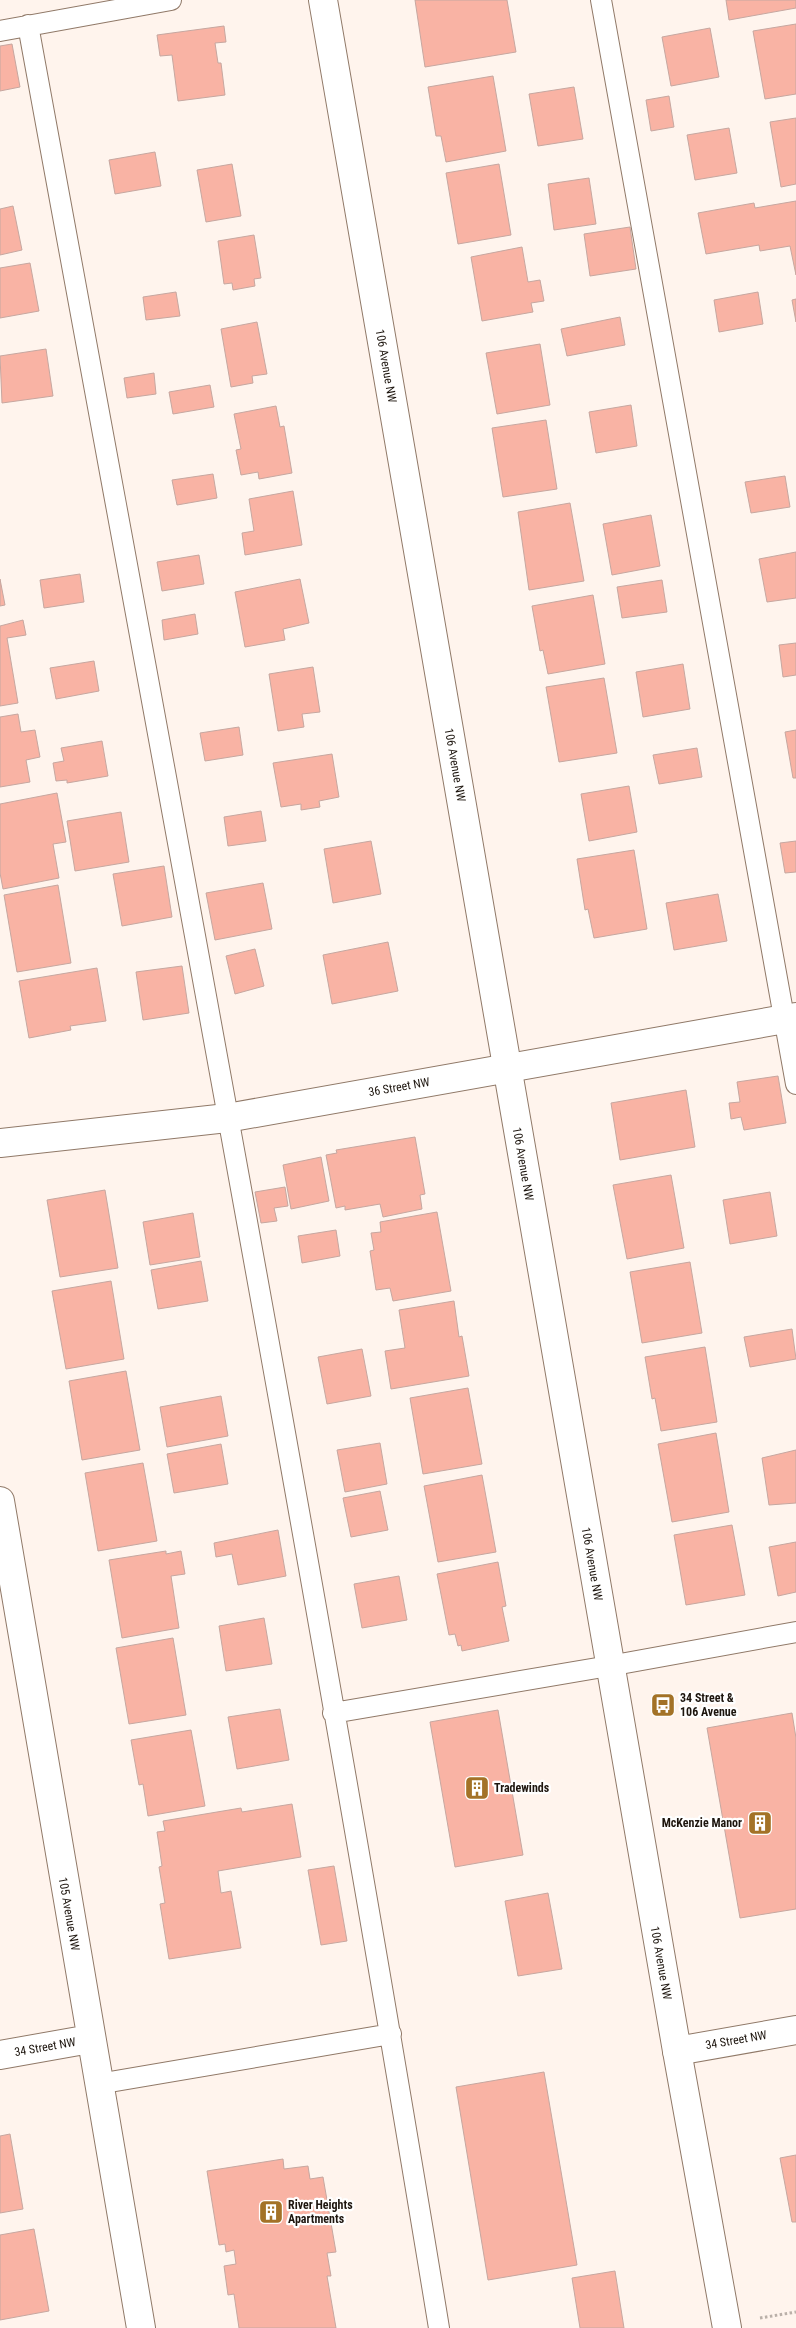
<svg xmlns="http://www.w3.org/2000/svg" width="796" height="2328" font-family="'Roboto Condensed',sans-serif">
<rect width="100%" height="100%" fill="#fff4ed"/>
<path fill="#f9b3a4" stroke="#c6a7a0" d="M415,0h92l9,52 -91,15z
M726,0h70v8l-67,12z
M796,24v70l-31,5 -12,-68z
M224,26l2,16 -11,1 3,20h3l4,32 -47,6 -6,-46 -12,1 -3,-21z
M710,28l9,49 -48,9 -9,-49z
M12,44l8,43 -20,4v-45z
M493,76l13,75 -60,11 -5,-26h-5l-8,-49z
M574,87l9,52 -45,7 -9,-52z
M669,96l5,31 -23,4 -5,-31z
M796,118v66l-15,3 -11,-65z
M729,128l8,45 -42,7 -8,-45z
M155,152l6,34 -46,8 -6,-34z
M232,164l9,52 -35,6 -9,-52z
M499,164l12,71 -53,9 -12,-71z
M589,178l7,46 -42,6 -6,-46z
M796,201v74l-6,-29 -30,5 -1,-6 -53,9 -8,-41 56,-10 1,5z
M13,206l9,44 -22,5v-46z
M630,227l6,42 -46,7 -6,-42z
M254,235l7,43 -7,1 1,7 -22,4 -1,-7 -8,1 -6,-43z
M522,247l6,35 12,-2 4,21 -13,2 2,9 -51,9 -11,-64z
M30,263l9,48 -39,7v-50z
M176,292l4,24 -34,4 -3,-23z
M758,292l5,32 -44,8 -5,-32z
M796,299v23l-4,-22z
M620,317l5,28 -58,11 -6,-27z
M257,322l10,52 -15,2 1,7 -22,4 -10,-58z
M540,344l10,61 -53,9 -11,-61z
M46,349l7,47 -51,7 -2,-47z
M154,373l2,21 -29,4 -3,-20z
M210,385l4,22 -41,7 -4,-22z
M631,405l6,41 -41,7 -7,-41z
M276,406l4,21 4,-1 8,47 -33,6 -1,-7 -17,3 -5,-25 5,-1 -7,-35z
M546,420l11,69 -54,8 -11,-69z
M213,474l4,24 -40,7 -5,-25z
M785,476l5,31 -39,6 -6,-31z
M293,491l9,54 -57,10 -3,-22 12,-2 -5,-32z
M570,503l14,78 -55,9 -11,-78z
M651,515l9,51 -48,9 -9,-51z
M796,552v46l-29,4 -8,-43z
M199,555l5,29 -42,7 -5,-29z
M80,574l4,28 -40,6 -4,-28z
M0,579l5,26 -5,1z
M300,579l9,44 -26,6 2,11 -40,7 -10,-55z
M662,580l5,32 -45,6 -5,-31z
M593,595l12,69 -57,10 -5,-24 -3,1 -8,-45z
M195,614l3,20 -34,6 -2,-20z
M23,620l3,15 -19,3 11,65 -18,3v-80z
M796,643v32l-13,2 -4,-32z
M94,661l5,30 -43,8 -6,-31z
M683,664l7,45 -47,8 -7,-45z
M313,667l7,45 -18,2 2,13 -26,4 -9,-57z
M604,678l13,75 -58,9 -13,-75z
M18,714l3,18 14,-2 5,27 -14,3 4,22 -30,5v-70z
M239,727l4,28 -38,6 -5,-28z
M796,730v48h-3l-8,-46z
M102,741l6,35 -41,7v-3l-11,1 -3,-18 11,-2 -3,-13z
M697,748l5,29 -43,7 -6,-29z
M332,754l7,43 -20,4 1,6 -19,3v-6l-20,3 -8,-44z
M629,786l8,46 -48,9 -8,-47z
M57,793l9,49 -13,2 6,34 -56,11 -3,-16v-69z
M261,811l5,30 -38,5 -4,-29z
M121,812l8,50 -54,9 -8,-50z
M371,841l10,53 -48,9 -9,-54z
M796,841v31l-11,1 -5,-30z
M634,850l13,79 -53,9 -6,-29 -3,1 -8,-51z
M164,866l8,51 -50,9 -9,-52z
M263,883l9,46 -57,11 -9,-47z
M58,885l13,78 -54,9 -13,-77z
M718,894l9,47 -53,9 -8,-47z
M388,942l10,49 -66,13 -9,-49z
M255,949l9,37 -29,8 -9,-38z
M182,966l7,47 -46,7 -7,-48z
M97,968l9,53 -36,5 1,4 -42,8 -10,-57z
M778,1076l8,47 -42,7 -3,-13 -10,2 -2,-16 11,-1 -3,-20z
M686,1090l9,57 -75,13 -9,-57z
M415,1137l10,57 -5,1 2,14 -39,8 -3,-13 -35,6v-4l-9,2 -10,-53 11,-2 -1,-3z
M321,1157l8,44 -38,8 -8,-44z
M671,1175l13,73 -57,11 -14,-74z
M285,1187l3,19 -14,2 3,13 -16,2 -6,-31z
M105,1190l13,78 -58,9 -13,-77z
M770,1192l7,44 -47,8 -7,-44z
M437,1212l14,79 -58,10 -3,-13 -14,2 -6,-39 4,-1 -3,-17 10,-1 -1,-10z
M193,1213l7,44 -50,8 -7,-43z
M336,1230l4,26 -38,7 -4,-27z
M201,1261l7,40 -50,8 -7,-39z
M690,1262l12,71 -60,10 -12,-71z
M111,1281l13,78 -58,10 -14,-78z
M454,1301l5,36 3,-1 7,40 -78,13 -6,-38 20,-3 -6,-38z
M792,1329l4,30 -46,8 -6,-30z
M705,1347l12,75 -56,9 -6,-33 -3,1 -7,-42z
M362,1349l9,47 -44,8 -9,-47z
M126,1371l14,79 -58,10 -13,-79z
M468,1388l14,76 -59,10 -13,-76z
M221,1396l7,40 -61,11 -7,-40z
M716,1433l13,79 -57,10 -14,-78z
M380,1443l7,41 -42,8 -8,-42z
M221,1444l7,40 -54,9 -7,-39z
M796,1450v53l-27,2 -7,-47z
M143,1463l14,78 -59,10 -13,-78z
M482,1475l14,77 -58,10 -14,-76z
M380,1491l8,39 -37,7 -8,-39z
M732,1525l13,70 -59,10 -12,-70z
M278,1530l8,46 -48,9 -6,-31 -16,3 -2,-14z
M796,1542v50l-18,4 -9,-49z
M166,1551v3l15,-3 4,23 -14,2 8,52 -57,10 -13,-78z
M498,1562l8,44 -4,1 7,34 -47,10 -1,-6 -3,1 -3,-12 -6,1 -12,-61z
M399,1576l8,44 -45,8 -8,-44z
M264,1618l8,46 -46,7 -7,-45z
M173,1638l13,77 -57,9 -13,-76z
M280,1709l9,51 -52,9 -9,-52z
M498,1710l25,145 -68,12 -25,-145z
M792,1713l4,25v171l-56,9 -33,-190z
M191,1730l14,76 -57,10 -5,-32 -4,1 -8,-45z
M292,1804l9,53 -83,14 3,22 10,-2 10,57 -72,11 -9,-55 5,-1 -6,-36 3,-1 -5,-34 8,-1 -2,-10 78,-13 1,4z
M334,1866l13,75 -26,4 -13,-75z
M548,1893l14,76 -44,7 -13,-75z
M544,2072l33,193 -89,15 -32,-193z
M10,2134l13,75 -23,4v-77z
M796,2155v67h-4l-12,-64z
M283,2159l1,10 24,-3 2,13 13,-2 13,75 -9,1 4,23h-4l9,52h-97l-5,-34 -6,1 -4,-29 12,-2 -2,-14 -8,2 -1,-8 -6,1 -12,-74z
M34,2229l15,82 -49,9v-85z
M615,2271l9,57h-44l-8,-50z"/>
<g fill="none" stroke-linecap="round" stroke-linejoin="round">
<defs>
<path id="service" d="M601,0l195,1084
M28,25c140,767 285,1534 411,2303
M0,31l171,-31
M333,1713l276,-47 187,-34
M98,2084l293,-50"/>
<path id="minor" d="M0,1143l227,-25 569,-101
M0,1501l141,827
M677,2051l50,277
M0,2055l90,-16"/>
<path id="tertiary" d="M323,0l354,2051 119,-21"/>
</defs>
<use href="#service" stroke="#907968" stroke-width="22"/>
<use href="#minor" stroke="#907968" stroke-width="30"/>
<use href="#tertiary" stroke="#907968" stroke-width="30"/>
<path stroke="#bab0a9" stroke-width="3" stroke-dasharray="2.5 2.5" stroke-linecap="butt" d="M760,2318l36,-6"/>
<use href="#service" stroke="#fff" stroke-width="20"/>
<use href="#minor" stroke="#fff" stroke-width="28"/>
<use href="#tertiary" stroke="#fff" stroke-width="28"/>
</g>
<defs>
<symbol id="bus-square" viewBox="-11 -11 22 22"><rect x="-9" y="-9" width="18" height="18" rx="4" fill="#a37227" stroke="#fff"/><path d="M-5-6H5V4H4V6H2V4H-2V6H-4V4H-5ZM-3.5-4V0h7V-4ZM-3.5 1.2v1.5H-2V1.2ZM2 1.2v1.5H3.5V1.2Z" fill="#fff"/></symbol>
<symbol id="building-square" viewBox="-11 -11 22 22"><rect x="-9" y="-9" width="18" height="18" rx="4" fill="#a37227" stroke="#fff"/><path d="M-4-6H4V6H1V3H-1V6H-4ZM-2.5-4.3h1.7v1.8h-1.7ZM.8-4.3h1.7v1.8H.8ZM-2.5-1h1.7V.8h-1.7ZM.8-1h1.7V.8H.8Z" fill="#fff"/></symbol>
</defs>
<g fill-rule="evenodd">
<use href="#bus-square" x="649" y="1691" width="28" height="28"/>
<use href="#building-square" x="463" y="1774" width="28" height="28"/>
<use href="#building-square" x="746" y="1809" width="28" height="28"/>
<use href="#building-square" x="257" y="2198" width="28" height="28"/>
</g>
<g text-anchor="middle" stroke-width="4.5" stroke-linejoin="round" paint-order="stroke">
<g font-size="12" fill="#1d150e" stroke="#fff">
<text transform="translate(386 366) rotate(80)" y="4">106 Avenue NW</text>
<text transform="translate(455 765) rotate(80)" y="4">106 Avenue NW</text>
<text transform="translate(399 1087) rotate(-10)" y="4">36 Street NW</text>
<text transform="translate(523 1164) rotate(80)" y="4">106 Avenue NW</text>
<text transform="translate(592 1564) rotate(80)" y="4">106 Avenue NW</text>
<text transform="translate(69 1914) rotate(80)" y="4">105 Avenue NW</text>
<text transform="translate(661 1963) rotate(80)" y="4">106 Avenue NW</text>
<text transform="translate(736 2040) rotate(-10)" y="4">34 Street NW</text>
<text transform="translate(45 2047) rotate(-10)" y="4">34 Street NW</text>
</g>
<g font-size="12" font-weight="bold" fill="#1d150e" stroke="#fff" text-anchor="start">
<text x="680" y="1702">34 Street &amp;<tspan x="680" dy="14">106 Avenue</tspan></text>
<text x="494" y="1792">Tradewinds</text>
<text x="742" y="1827" text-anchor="end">McKenzie Manor</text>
<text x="288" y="2209">River Heights<tspan x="288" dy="14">Apartments</tspan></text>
</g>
</g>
</svg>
